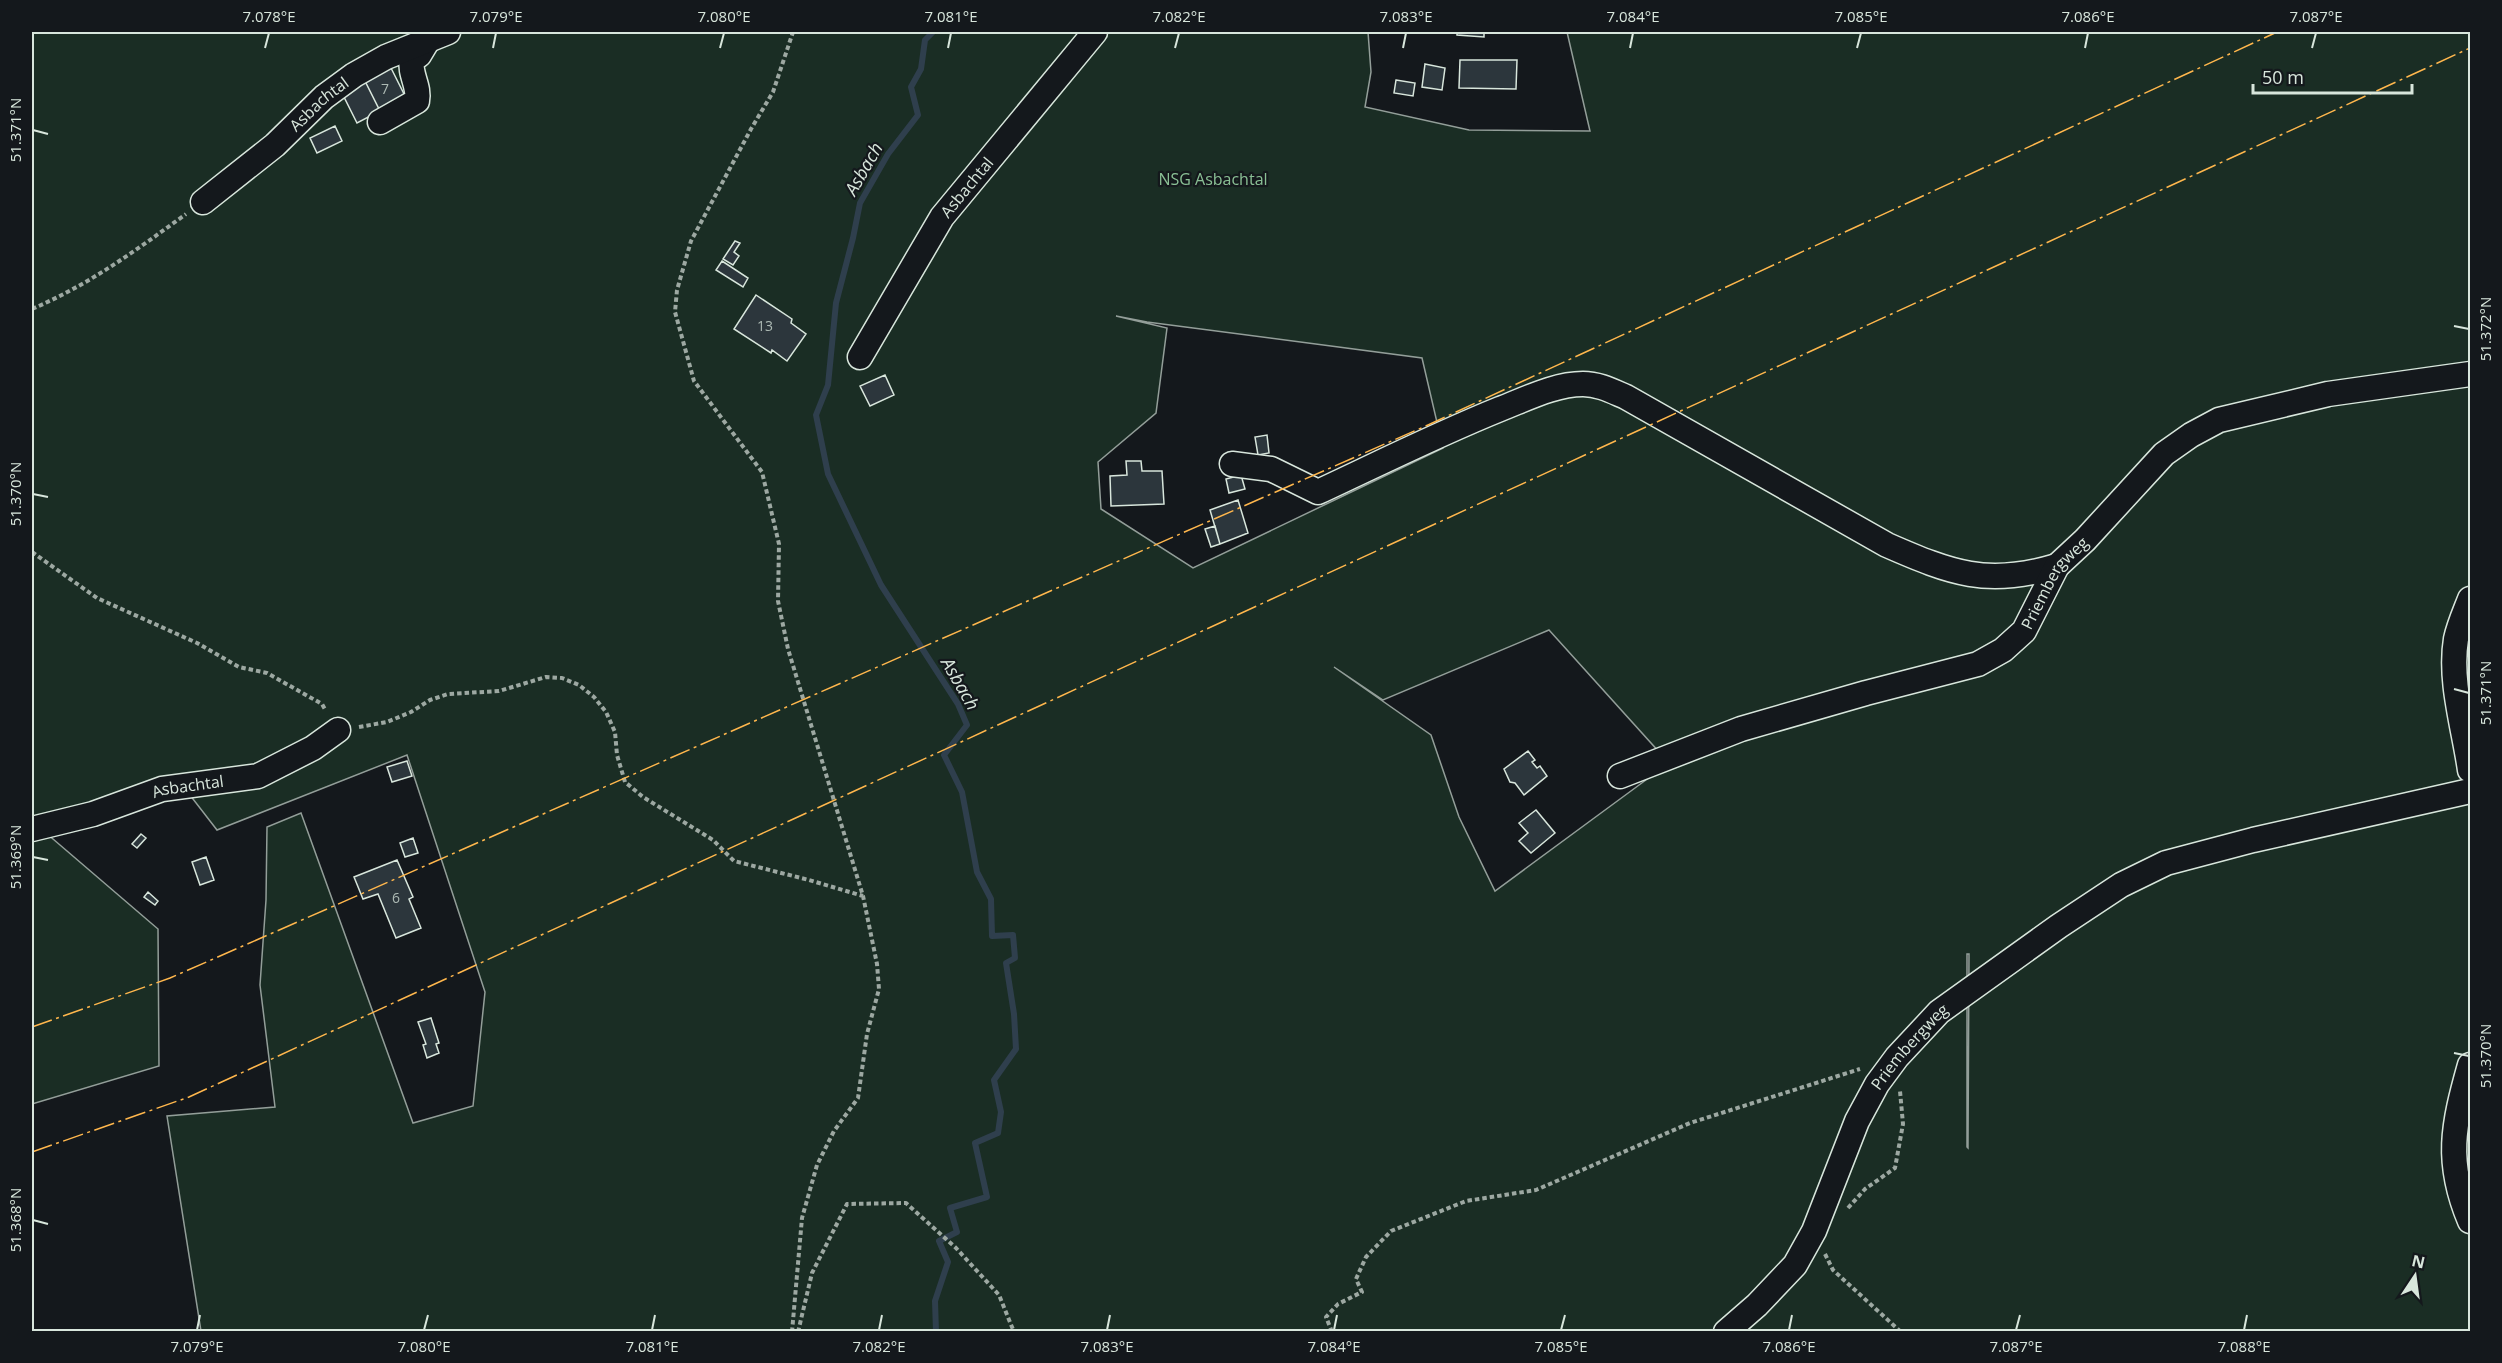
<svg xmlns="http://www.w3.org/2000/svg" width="2502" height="1363" font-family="'Open Sans',sans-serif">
<rect width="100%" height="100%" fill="#14181c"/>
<path fill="#1a2d24" stroke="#939e99" stroke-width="1.5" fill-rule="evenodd" d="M32,32h1336l3,40 -6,35 104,23 121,1 -23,-99h903v555l-8,18 -1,54 9,-4v392l-17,59 -5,83 22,44v98h-2269l-34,-215 108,-9 -15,-122 6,-85 1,-73 34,-14 112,310 60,-17 12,-114 -78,-237 -190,75 -34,-44 -151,34zM1116,316l31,6 275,36 21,90 -250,120 -92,-59 -3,-47 58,-49 11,-85zM1549,630l120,133 -174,128 -36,-74 -28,-82 -97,-68 49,33zM1967,954h2l-1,194 -1,-1z
M46,833l112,96 1,137 -127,38v-269z
M2470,1104v94l-8,-57z"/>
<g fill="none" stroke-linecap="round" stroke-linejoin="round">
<path stroke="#2f3f4d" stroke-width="6" d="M933,32l-8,8 -4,29 -10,18 7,28 -30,39 -28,49 -7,35 -17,65 -8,82 -12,30 12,59 53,111 77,119 9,21 -23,30 18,37 15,80 14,27 1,37 21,-1 2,23 -9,5 8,51 2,35 -22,31 7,32 -3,21 -23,10 12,54 -37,11 7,24 -18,9 9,21 -13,39 1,31"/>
</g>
<path fill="#2c363c" stroke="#d8e6dc" stroke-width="1.5" d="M1457,32h27v5l-27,-2z
M1460,60h57l-1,29 -57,-1z
M1425,64l20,4 -3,22 -20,-3z
M390,66l16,32 -26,13 -16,-32z
M364,79l16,32 -23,12 -16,-32z
M1396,80l19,3 -2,13 -19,-3z
M335,126l7,15 -25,12 -7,-15z
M735,241l5,2 -6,9 5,4 -6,9 -10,-6z
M722,261l26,17 -5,9 -27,-17z
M756,295l36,24 -1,4 15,11 -19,27 -15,-11 -1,3 -37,-24z
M885,375l9,20 -24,11 -10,-20z
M1267,435l2,18 -11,2 -3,-18z
M1126,461h15l1,10h20l2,33 -53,2 -1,-30 17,-1z
M1241,475l4,14 -16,4 -3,-14z
M1238,500l10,33 -28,11 -10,-34z
M1215,526l5,18 -9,3 -6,-18z
M1528,751l7,9 -3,2 5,6 3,-2 7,10 -23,19 -9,-12 -5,-1 -6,-13z
M407,761l5,15 -20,6 -5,-15z
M1536,810l19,23 -24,20 -12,-12 9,-8 -9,-10z
M141,834l5,4 -9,10 -5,-4z
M413,838l5,15 -13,4 -5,-14z
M206,857l8,23 -14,5 -8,-23z
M397,860l16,37 -4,2 12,29 -25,10 -18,-44 -15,5 -9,-22z
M148,892l10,9 -3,4 -11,-8z
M431,1018l8,25 -3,1 3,9 -12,5 -4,-13 3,-1 -8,-22z"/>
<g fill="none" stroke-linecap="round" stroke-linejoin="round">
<defs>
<g id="minor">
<path d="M380,122l37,-21c3,-15 -8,-27 -5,-41l7,-5 9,-15"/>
<path id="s1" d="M203,202l72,-57 49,-48 30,-22 32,-18 62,-25"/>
<path id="s2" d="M860,357l82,-140 153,-185"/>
<path d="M1232,464l39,5 47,23c60,-28 120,-58 182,-83 26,-10 55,-25 83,-25 16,0 29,7 43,13l261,148c64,28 100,42 170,21"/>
<path d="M2470,599c-5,13 -11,26 -14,40 -7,42 8,89 14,131"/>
<path id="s3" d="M1620,776l121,-47 125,-36 112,-29 25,-14 21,-19 33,-65 28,-26 79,-86 27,-19 28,-15 109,-26 142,-20"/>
<path id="s4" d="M32,829l61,-15 69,-25 96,-13 55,-28 25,-18"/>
<path d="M2470,1065c-17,60 -25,97 0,156"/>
<path id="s5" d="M1726,1332l31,-27 38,-40 19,-34 43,-110 20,-37 20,-27 42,-45 120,-86 62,-41 45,-22 87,-23 217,-49"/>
</g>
</defs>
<use href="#minor" stroke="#d8e6dc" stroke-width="27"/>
<path stroke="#9da8a2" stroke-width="4" stroke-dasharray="4.5 3" stroke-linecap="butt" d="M32,309c58,-25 103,-58 154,-95
M32,552l65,46 100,45 42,24 28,6 55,31 4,7
M359,727l28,-5 24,-10 19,-12 18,-6 51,-3 47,-14 16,1 17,7 15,12 12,15 9,20 2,23 8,27 18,15 70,43 21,21 75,19 54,16
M1848,1208l17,-19 30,-21 8,-44 -3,-33
M1825,1254l8,16 68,62
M792,1332l10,-114 15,-53 17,-34 24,-33 9,-64 12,-45 -2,-25 -14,-68 -75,-247 -10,-48 1,-57 -17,-72 -68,-91 -19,-69 2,-22 14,-49 60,-112 22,-37 20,-60
M798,1332l14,-59 35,-69 59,-1 50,45 43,47 15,37
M1332,1332l-6,-15 12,-13 24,-12 -6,-13 10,-22 25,-26 75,-30 70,-11 154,-67 170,-54"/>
<use href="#minor" stroke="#14181c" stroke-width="24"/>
<path stroke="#ffb74d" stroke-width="1.5" stroke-dasharray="21 4.5 3 4.5" stroke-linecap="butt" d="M32,1027l138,-49 1258,-553 849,-393
M32,1152l157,-55 2281,-1049"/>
</g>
<path fill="none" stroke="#d8e6dc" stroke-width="2" d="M265,48l4,-15M493,48l3,-15M720,48l4,-15M948,48l3,-15M1175,48l4,-15M1403,48l3,-15M1630,48l3,-15M1857,48l4,-15M2085,48l3,-15M2312,48l4,-15M33,130l15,4M2454,326l15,3M33,494l15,3M2454,689l15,4M33,857l15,3M2454,1053l15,3M33,1220l15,4M197,1330l3,-15M424,1330l4,-15M652,1330l3,-15M879,1330l3,-15M1107,1330l3,-15M1334,1330l3,-15M1561,1330l4,-15M1789,1330l3,-15M2016,1330l4,-15M2244,1330l3,-15"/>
<g text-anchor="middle" stroke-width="4.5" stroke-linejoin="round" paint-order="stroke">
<g font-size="14" fill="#adbab4">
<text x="385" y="94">7</text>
<text x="765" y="331">13</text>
<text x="396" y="903">6</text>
</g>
<g font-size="16" fill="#d8e6dc" stroke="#14181c">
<text dy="6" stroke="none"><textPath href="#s1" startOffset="152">Asbachtal</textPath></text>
<text dy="6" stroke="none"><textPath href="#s2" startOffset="201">Asbachtal</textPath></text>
<text dy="6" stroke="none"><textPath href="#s3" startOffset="490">Priembergweg</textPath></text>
<text dy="6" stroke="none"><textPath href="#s4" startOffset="162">Asbachtal</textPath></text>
<text dy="6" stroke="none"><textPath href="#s5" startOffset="345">Priembergweg</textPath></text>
</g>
<g font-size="16" fill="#8ac095" stroke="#14181c">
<text x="1213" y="185">NSG Asbachtal</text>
</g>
<g font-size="18" font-style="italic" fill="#d8e6dc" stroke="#14181c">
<text transform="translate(864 169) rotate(-60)" y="6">Asbach</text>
<text transform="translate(960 684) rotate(60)" y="6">Asbach</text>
</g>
</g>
<rect width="2502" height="1363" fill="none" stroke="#14181c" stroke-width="66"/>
<g transform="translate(2415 1276) rotate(13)" stroke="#14181c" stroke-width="4.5" paint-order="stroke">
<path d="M0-4.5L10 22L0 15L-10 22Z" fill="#d8e6dc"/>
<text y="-9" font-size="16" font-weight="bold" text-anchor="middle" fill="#d8e6dc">N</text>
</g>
<path d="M2253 84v9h159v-9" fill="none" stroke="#d8e6dc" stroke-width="3"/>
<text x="2262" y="84" font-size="18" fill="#d8e6dc" stroke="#14181c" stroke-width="4.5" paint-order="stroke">50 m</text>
<rect x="33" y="33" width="2436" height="1297" fill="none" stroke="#d8e6dc" stroke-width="2"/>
<g font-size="15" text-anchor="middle" fill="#d8e6dc">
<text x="269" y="22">7.078°E</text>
<text x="496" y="22">7.079°E</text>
<text x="724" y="22">7.080°E</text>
<text x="951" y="22">7.081°E</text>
<text x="1179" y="22">7.082°E</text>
<text x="1406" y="22">7.083°E</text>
<text x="1633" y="22">7.084°E</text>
<text x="1861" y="22">7.085°E</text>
<text x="2088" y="22">7.086°E</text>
<text x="2316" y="22">7.087°E</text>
<text transform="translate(16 130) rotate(-90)" y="5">51.371°N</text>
<text transform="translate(2486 329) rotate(-90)" y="5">51.372°N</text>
<text transform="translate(16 494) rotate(-90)" y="5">51.370°N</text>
<text transform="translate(2486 693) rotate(-90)" y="5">51.371°N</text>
<text transform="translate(16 857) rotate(-90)" y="5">51.369°N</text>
<text transform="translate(2486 1056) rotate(-90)" y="5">51.370°N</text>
<text transform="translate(16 1220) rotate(-90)" y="5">51.368°N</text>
<text x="197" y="1352">7.079°E</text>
<text x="424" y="1352">7.080°E</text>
<text x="652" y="1352">7.081°E</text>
<text x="879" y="1352">7.082°E</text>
<text x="1107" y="1352">7.083°E</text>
<text x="1334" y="1352">7.084°E</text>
<text x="1561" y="1352">7.085°E</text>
<text x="1789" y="1352">7.086°E</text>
<text x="2016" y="1352">7.087°E</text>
<text x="2244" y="1352">7.088°E</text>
</g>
</svg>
